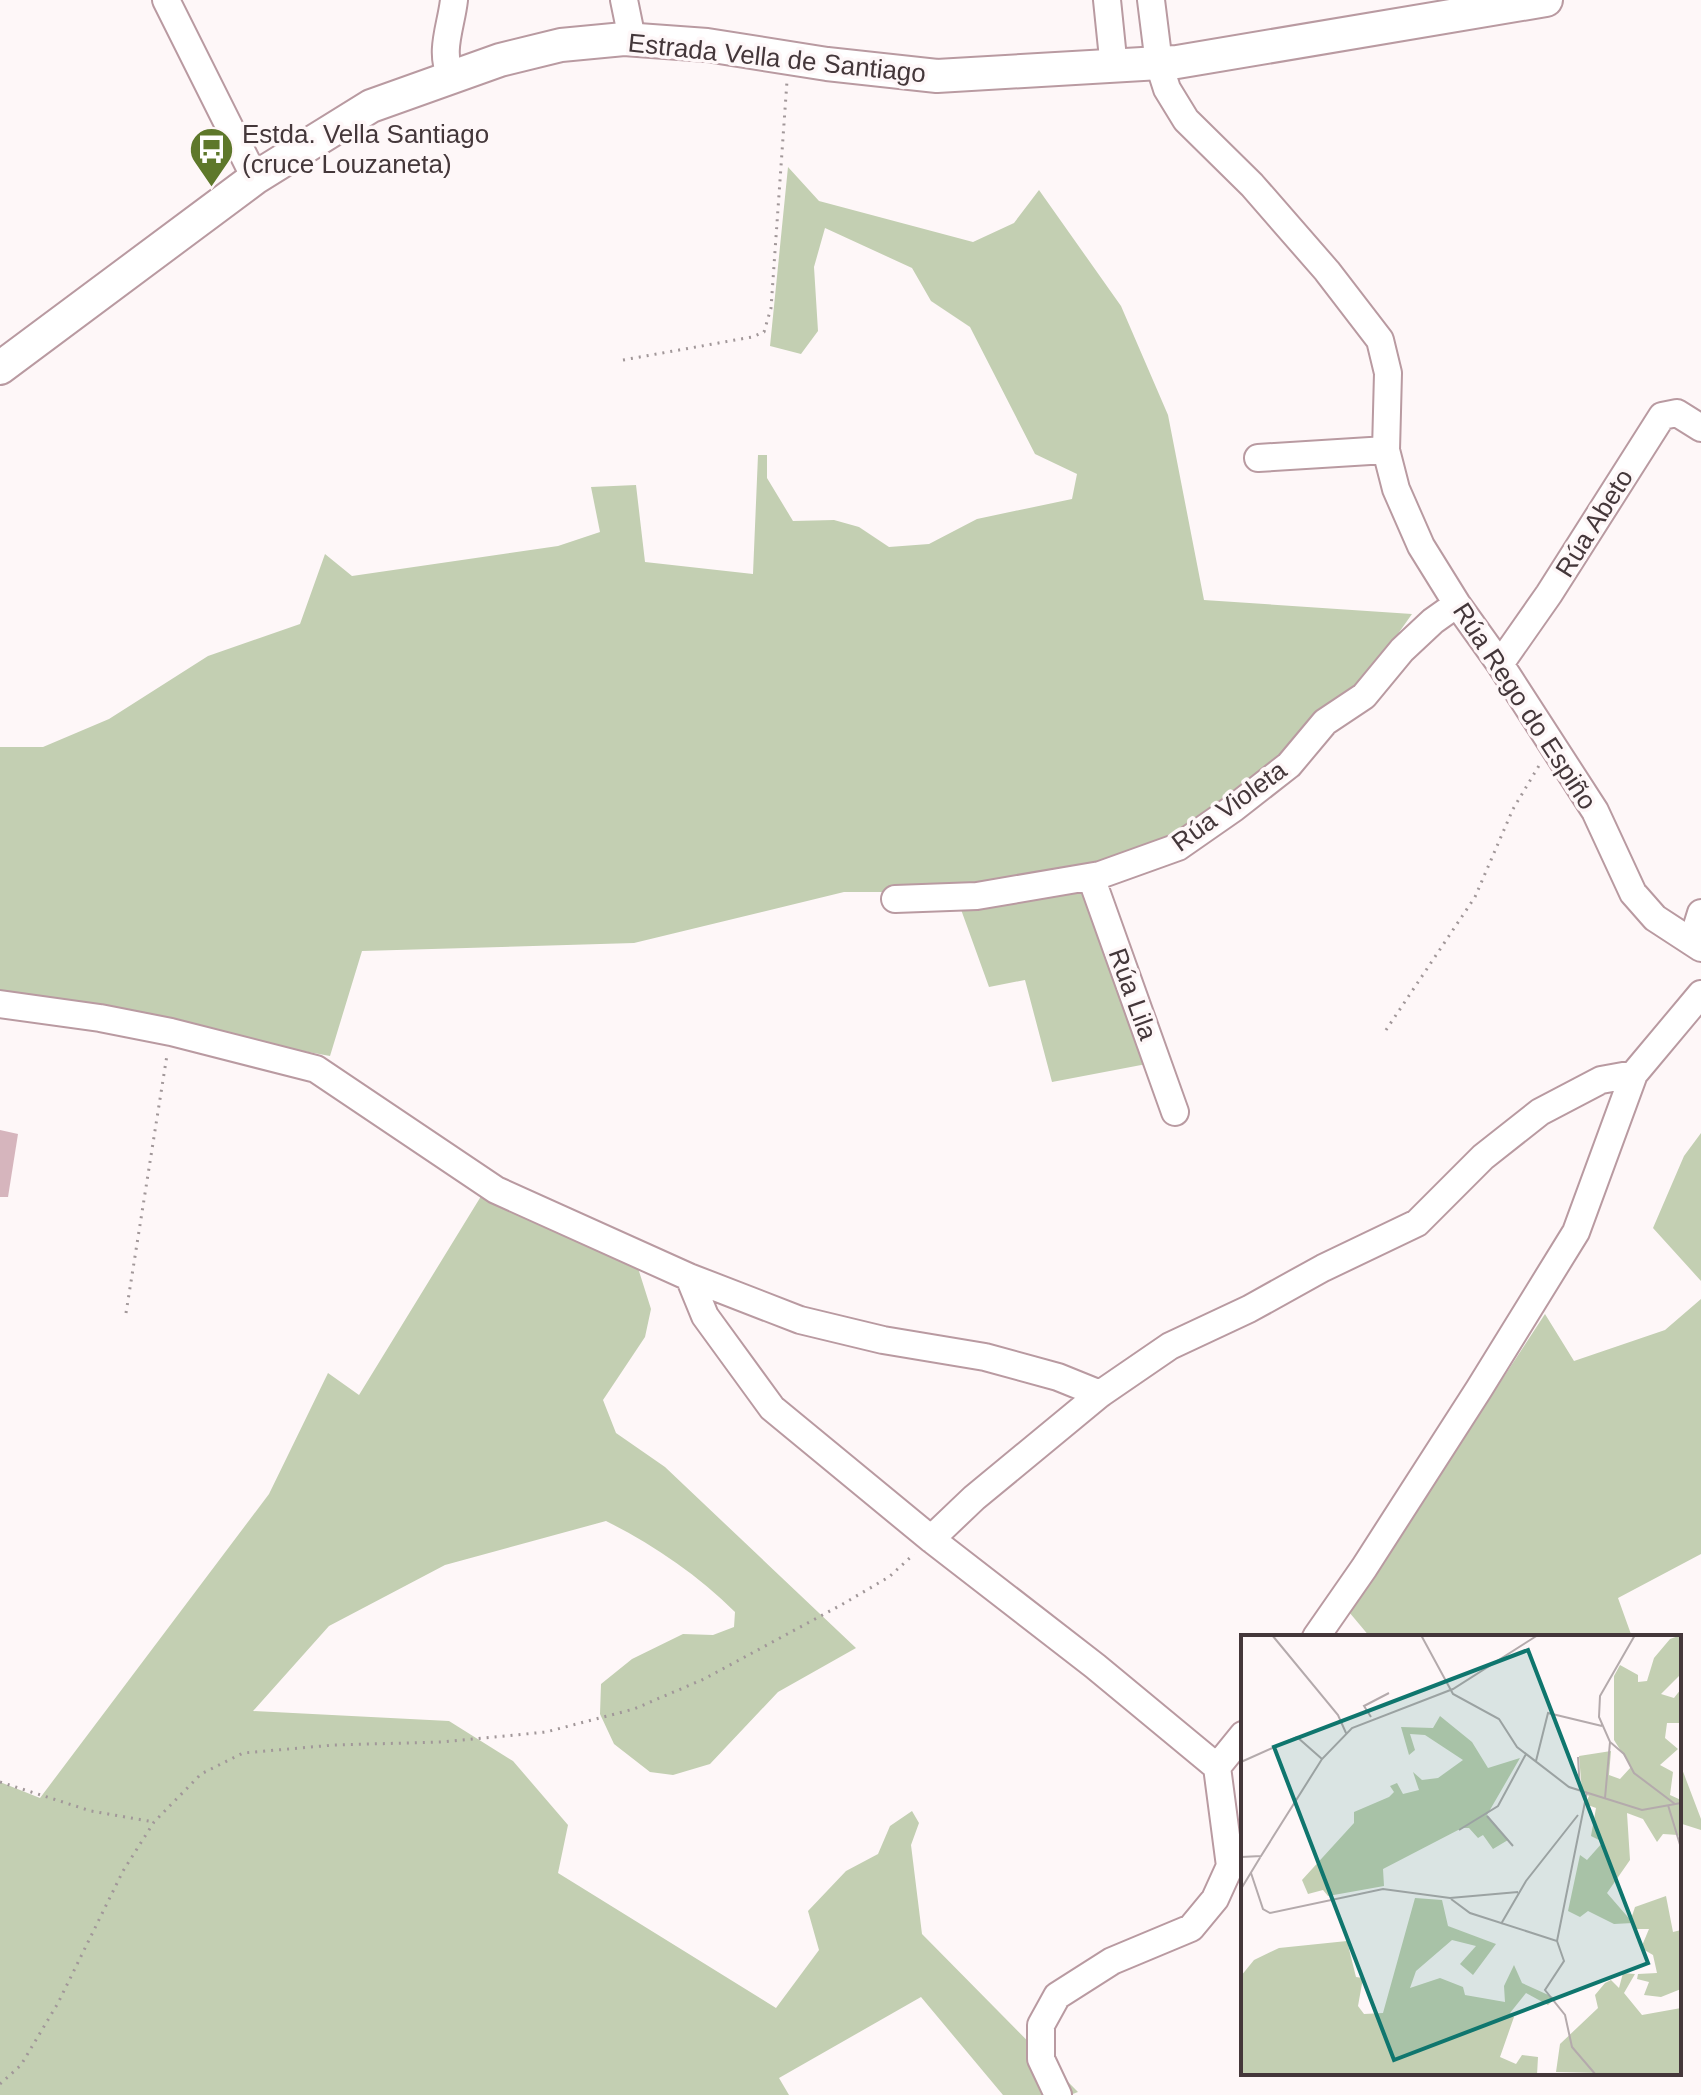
<svg xmlns="http://www.w3.org/2000/svg" width="1701" height="2095" font-family="Arial,sans-serif">
<rect width="100%" height="100%" fill="#fef7f8"/>
<path fill="#c3cfb2" d="M788,167l31,34 154,41 41,-19 25,-33 82,116 47,109 36,185 208,14 -49,69 -47,31 -60,67 -80,51 -84,38 65,192 -105,20 -27,-102 -36,7 -30,-83 -44,-12h-71l-210,51 -272,8 -32,105 -330,-61v-248h43l66,-28 99,-63 92,-32 25,-70 27,22 206,-30 42,-14 -9,-45 45,-2 9,77 108,12 5,-119h9v23l26,43 41,-1 25,7 30,20 40,-3 48,-25 95,-20 5,-25 -42,-20 -65,-127 -39,-26 -19,-33 -87,-40 -11,39 4,64 -17,23 -31,-8z
M1701,1133v148l-48,-53 31,-72z
M483,1193l155,75 13,41 -6,28 -42,63 13,33 49,34 191,181 -78,44 -68,72 -37,11 -23,-3 -36,-28 -14,-30 1,-30 31,-25 51,-25 30,1 21,-8 1,-15c-37,-37 -83,-68 -129,-91l-161,44 -116,61 -76,85 196,10 64,40 55,64 -10,48 218,135 43,-58 -11,-39 38,-40 32,-17 12,-28 22,-15 7,12 -8,22 11,89 156,158 -8,3h-67l-82,-98 -142,81 10,17h-789v-313l40,16 229,-304 59,-121 31,22z
M1701,1299v255l-83,44 14,39h-262l-21,-25 196,-298 29,47 91,-31z
M1679,1761l22,58v11l-22,-7z"/>
<path fill="#d6b5bd" d="M0,1130l18,4 -10,63h-8z"/>
<g fill="none" stroke-linecap="round" stroke-linejoin="round">
<defs>
<path id="minor" d="M166,0l89,178
M624,0l8,39
M1107,0l7,68
M1151,0l8,64 8,25 19,31 66,65 75,86 53,69 8,33 -2,77 10,39 25,57 36,58 43,60 95,147 38,82 22,25 46,30
M451,77c-12,-26 0,-50 3,-77
M1258,458l128,-8
M1500,664l49,-70 113,-178 15,-3 24,15
M1091,877l84,235
M895,899l82,-3 123,-21 78,-28 56,-39 55,-43 36,-43 39,-26 38,-46 31,-29 24,-17
M1692,942l9,-29
M0,1004l100,14 71,14 145,37 180,121 193,87 111,43 83,20 102,17 73,20 42,17
M689,1277l16,39 67,92 159,131 164,127 122,101 13,99 -15,33 -24,29 -79,33 -55,35 -16,29v34l17,36
M931,1539l43,-41 126,-104 70,-48 79,-37 74,-41 94,-45 66,-66 57,-45 61,-32 33,-6
M1316,1637l48,-69 115,-179 97,-157 58,-158 67,-80
M1217,1767l26,-32"/>
<path id="major" d="M0,368l255,-190 116,-72 129,-46 61,-15 63,-6 83,6 120,19 110,12 240,-14 369,-62"/>
</defs>
<use href="#minor" stroke="#b99aa1" stroke-width="30"/>
<use href="#major" stroke="#b99aa1" stroke-width="36"/>
<path stroke="#a19799" stroke-width="3" stroke-dasharray="2 6" stroke-linecap="butt" d="M623,360l129,-23 12,-5 7,-24 16,-227
M1386,1030l89,-133 38,-88 27,-45
M126,1313l41,-258
M0,1782l91,29 63,11
M0,2084l21,-19 37,-62 65,-132 31,-49 47,-48 42,-21 91,-8 108,-3 104,-10 88,-23 70,-30 137,-74 48,-28 25,-23"/>
<use href="#minor" stroke="#fff" stroke-width="26"/>
<use href="#major" stroke="#fff" stroke-width="32"/>
</g>
<defs>
<symbol id="bus-pin" viewBox="-11 -11 22 30"><path d="M0 17L-7.5 6A9.5 9.5 0 1 1 7.5 6Z" fill="#5e782b" stroke="#fef7f8"/><path d="M-5-6H5V4H4V6H2V4H-2V6H-4V4H-5ZM-3.5-4V0h7V-4ZM-3.5 1.2v1.5H-2V1.2ZM2 1.2v1.5H3.5V1.2Z" fill="#fff"/></symbol>
</defs>
<g fill-rule="evenodd">
<use href="#bus-pin" x="186" y="124" width="51" height="69"/>
</g>
<g text-anchor="middle" stroke-width="7" stroke-linejoin="round" paint-order="stroke">
<g font-size="26" fill="#44373a" stroke="#fef7f8">
<text transform="translate(777 58) rotate(6)" y="9">Estrada Vella de Santiago</text>
<text transform="translate(1594 523) rotate(-58)" y="9">Rúa Abeto</text>
<text transform="translate(1525 706) rotate(57)" y="9">Rúa Rego do Espiño</text>
<text transform="translate(1229 806) rotate(-36)" y="9">Rúa Violeta</text>
<text transform="translate(1133 994) rotate(70)" y="9">Rúa Lila</text>
</g>
<g font-size="26" fill="#44373a" stroke="#fef7f8" text-anchor="start">
<text x="242" y="143">Estda. Vella Santiago<tspan x="242" dy="30">(cruce Louzaneta)</tspan></text>
</g>
</g>
<g transform="translate(1241 1635)">
<rect width="440" height="440" fill="#fef7f8"/>
<path d="M440,0v39l-20,20 13,4 7,-9v34h-14l-2,15 13,11 -18,16 13,7 -3,23 11,5v41l-3,-6 -15,-1 -6,8 -14,-23 -16,-6 3,47 -23,33 26,30 -19,1 -26,-13 -8,6 -12,-6 12,-56 7,5 16,-18 -12,-6 5,-28 -11,-4 4,-8 -7,-5 -3,-35 32,-5 -2,24 11,4 11,-12 -17,-27v-64l6,-11 18,10v7l9,-1 7,-23 16,-19zM199,81l32,26 16,26 32,-10 -33,57 21,25 -15,9 -10,-14 -5,3 -9,-10h-7l-79,41 1,17 -56,10 -5,-6 -15,4 -6,-14 52,-57v-11l35,-15 5,-5 -4,-6 7,-3 6,11 16,-4 -6,-18 9,8 16,-2 25,-18 -38,-25 -15,-1 5,16 -6,5 -8,-28 32,1zM425,261l7,36 8,-2v59l-20,8 -17,-2 5,-13 -12,-3 1,-5 19,-1 -4,-18 -12,-7 8,-19h-13l-4,-13 3,-9zM174,263l27,2 6,26 48,18 -23,31 -13,-11 16,-18 -24,-6 -36,31 -6,17 30,-10 23,9 2,8 40,7 -1,-16 10,-21 8,18 33,15 -7,7 -22,-12 -16,20 4,4 -14,40 16,7 6,-9 16,2 -1,18h-296v-99l13,-16 25,-12 68,-7 9,36 7,1 -5,28 6,8 19,-1zM382,338l12,1 -11,19 18,22 39,-7v67l-125,-3 4,-28 38,-36 -3,-13 10,-12 6,-3 8,8z" fill="#c3cfb2"/>
<path fill="none" stroke="#b4aaac" stroke-width="2" d="M31,0l66,80 8,18M180,0l32,59 46,25 18,28 52,40 73,23 39,-7M394,0l-35,61 -1,21 11,25 14,12 10,19 41,31M130,82l-7,-11 25,-13M337,122l2,34M295,126l12,-48 54,13M0,127l56,-25 25,22M364,163l5,-56M427,170l13,43M246,181l26,30M218,195l39,-24 28,-52M0,222l20,-1 61,-97 30,-31 101,-39 85,-54M10,238l12,36 7,4 113,-24 67,9 68,-6M0,254l20,-33M210,264l19,14 87,28 7,20 -19,29 20,25 7,32 24,28M260,289l25,-43 52,-66M316,306l30,-149"/>
<path fill="#0f766e" fill-opacity="0.15" stroke="#0f766e" stroke-width="4" d="M287,15l120,313 -254,97 -120,-313z"/>
<rect width="440" height="440" fill="none" stroke="#44373a" stroke-width="4"/>
</g>
</svg>
